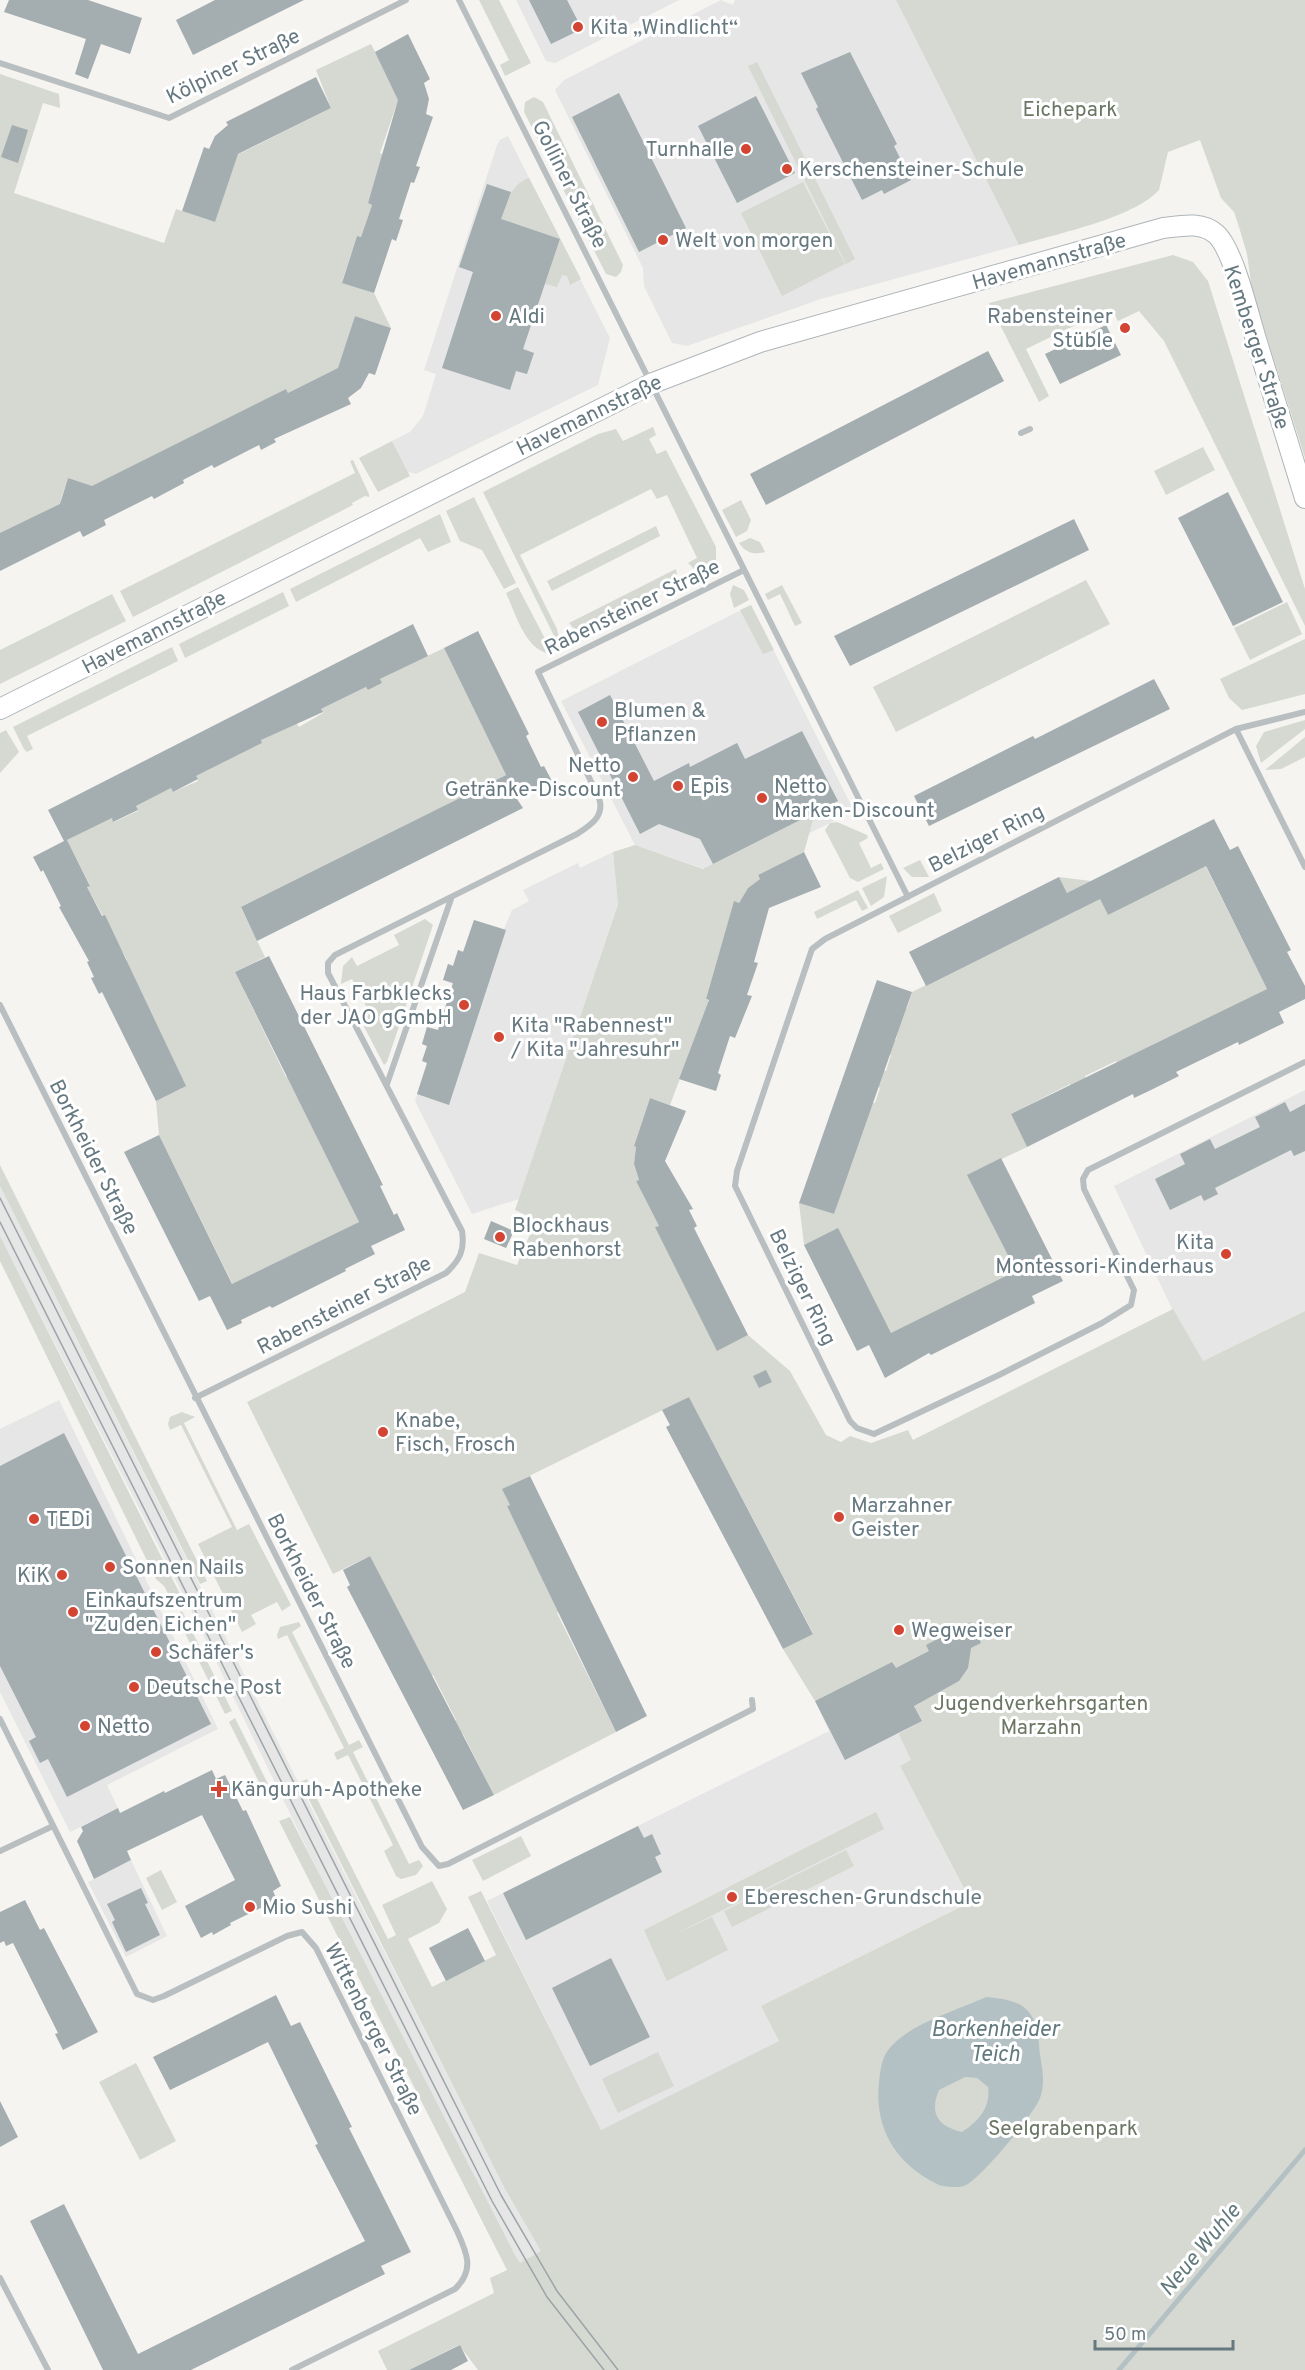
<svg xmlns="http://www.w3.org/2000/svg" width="1305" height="2370" font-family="Overpass,sans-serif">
<rect width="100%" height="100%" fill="#f5f4f1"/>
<path fill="#e5e6e5" d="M516,0h163l-124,63 -9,-2z
M721,0l12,5 2,-5h161l123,245 -198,54 -134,47 -15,-3 -28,-57 -1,-18 -88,-178 9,-10z
M508,136l102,202 -12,47 -182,89 -8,-2 -16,-31 18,-9 13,-16 13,-42 -12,-4 73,-225 3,-5z
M751,605l103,206 -125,62 -1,4 -93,-32 -74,-144z
M613,852l5,51 -99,296 -47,15 -57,-113 12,-38 -5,-2 5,-15 -5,-2 5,-17 11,3 15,-46 -10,-4 5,-16 5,1 5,-15 6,1 10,-31 30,9 8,-19 17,-9 -6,-11 55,-27 2,5z
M1305,1090v221l-102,50 -21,-31 -68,-144z
M0,1186l288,576 217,427 55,94 -10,28 -35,-56 -37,-69 -133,-259 -151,-311 -194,-380z
M59,1400l159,329 -111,56 11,23 -48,24 -70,-140v-263z
M892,1662l30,59 -10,39 -12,6 71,137 -210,103 18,35 -178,89 -114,-229 342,-170 -14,-30z
M131,1860l36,76 -41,21 -38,-75z"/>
<path fill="#d5d9d1" d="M479,0h20l32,63 -26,13 -5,-11 9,-5z
M896,0h409v458l-53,-168 -5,-36 -8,-27 -5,-15 -13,-14 -21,-58 -32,12 -9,38c-25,28 -103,44 -140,55z
M371,44l30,57 -5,5 -16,47 4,2 -16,48 4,2 -11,32 -4,-1 -15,46 32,11 17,35 -36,-12 -16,54h-5l-46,23 -2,-4 -193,101 -25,-12 -7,21 3,5 -63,29 -1,3v-462l59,20 1,14 -17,-5 -29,90 150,50 12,-34 39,13 18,-65 98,-49 -15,-38z
M757,62l98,197 -9,5 -98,-198z
M534,97l9,5 80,163 -2,7 -5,5 -10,-3 -82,-162 1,-10z
M529,178l52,101 -11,6 -3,-9 -5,-1 -5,12 -12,-3 15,-45 -50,-17 -18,25c8,-22 12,-61 37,-69z
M803,182l42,82 -63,32 -41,-83z
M1173,255l20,7 15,19 97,308v37l-141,-285 -25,-30 -21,10 -7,-13 -85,41 23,47 -10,6 -50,-99z
M653,427l3,8 -7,4 8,15 9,-4 50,97v13l-17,14 -11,-11 9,-5 -30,-63 -10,4 -6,-10 -131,66 37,74 4,21 -78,-158 115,-58 18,-5 7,12z
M392,441l18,35 -32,16 -19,-34z
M1203,447l12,23 -49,25 -12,-24z
M353,460l16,34v3l-4,-1 -13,7 1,2 -220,112 -13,-26 235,-118 -5,-12z
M474,497l42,86 -12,6 -22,-39 -22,-9 -14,-30z
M741,500l10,20 -4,11 -11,6 -14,-27z
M440,514l11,28 -23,10 -8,-14 -124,64 -6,-13z
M656,526l4,10 -108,55 -5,-10z
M750,538l10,4 5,10c-11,3 -19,1 -26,-9z
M676,569l4,22 -4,2 -6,-9 -88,43 4,11 -3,1 -14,-16z
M1086,580l24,44 -214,108 -23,-45z
M733,585l11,5 5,10 -15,8 -4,-14z
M782,585l20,38 -7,3 -15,-32 -12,6 -3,-6z
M518,587l35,67c-27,-1 -37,-40 -47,-61z
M283,592l6,14 -104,52 -6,-14z
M112,594l14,27 -126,63v-34z
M1287,602l15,32 -52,26 -16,-32z
M751,605l23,45 -11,4 -23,-44z
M1305,639v55l-63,16 -13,-12 -9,-19z
M172,647l6,14 -151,75 6,13 -6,3 -3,-3 -11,-22z
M444,648l62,127 -265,133 24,49 -30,15 51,105 34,-17 10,18 -33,16 62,128 -126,63 -74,-150 -3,-34 -32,-139 3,-2 -40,-73 3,-2 -23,-45 45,-22 2,4 24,-11 -2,-5 35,-18 2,4 25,-11 -2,-5 66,-33 -1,-3 35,-18 3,5 24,-14 -2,-4 45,-22 2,3 14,-7 -2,-4z
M1305,720v9l-44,34 -5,-17 8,-14z
M6,730l13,22 -19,21v-40z
M1305,737v20l-24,12 -16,1z
M815,813l-11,39 -46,23 2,4 -12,9 -9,15 -5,-1 -28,97 3,2 -39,104 -20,-7 -16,48 2,1 -2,17 5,16 -3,1 23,45 -3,1 62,123 30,-15 42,36 36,64 15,7 9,-6 21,7 37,-13 5,10 260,-131 30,52 102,-50v1059h-827l-19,-25 -50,25h-22l-9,-19 116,-58 -4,-15 17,-8 -228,-449 11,-4 225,438 5,8 21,-12 -36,-62 -205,-407 7,-3 81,160 8,-4 -14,-30 50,-24 15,28 -8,14 -31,16 24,48 64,-32 -28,-58 13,-6 120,239 178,-89 -18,-35 210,-104 -71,-136 11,-6 -12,-26 23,-13 -30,-59 -77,39 -32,-52 30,-16 -124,-236 -186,92 7,16 -3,1 53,105 -3,2 59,119 -122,63 -31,-61 -3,2 -7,-14 3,-2 -23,-45 -3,1 -60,-120 -37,18 -86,-172 218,-110 14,-39 38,12 19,-45 -21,-10 103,-306 -5,-52 22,-7 68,24z
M837,822l30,13 1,3 -9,5 12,25 10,-5 3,6 -26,13 -8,-4 -25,-48 5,-7z
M920,860l9,17h-17l-9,-9z
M1204,863l63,126 -149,75 -2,-3 -31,15 1,3 -14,8 -2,-3 -59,30 16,33 -59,28 37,74 14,21 -128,64 -54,-105 -33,16 -5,-42 35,11 37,-112 4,1 5,-15 -3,-2 5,-16 4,1 5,-16 -3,-1 4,-14h4l7,-32h4l5,-16 164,-81 -17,-34 32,4 17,34z
M887,876l-3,21 -13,9 -9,-18z
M858,890l10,18 -6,3 -6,-11 -39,19 -3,-7z
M934,893l8,18 -44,22 -9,-17z
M425,919l8,6 -46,137 -3,3 -24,-46 10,-5 -18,-35 -11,5 2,-18 9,-9 5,9 42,-21 -5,-10z
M0,1165l14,28 193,388 -7,3 -200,-398z
M0,1236l180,358 -9,5 -7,-13 -8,-7 -156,-318z
M182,1412l13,5 -11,6 53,107 12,-6 42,81 -9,6 -5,-9 -26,13 5,9 -14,8 -44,-88 34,-17 -51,-102 -11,5 -2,-6 2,-7z
M182,1611l50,100 -7,3 -44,-89 3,-2 -5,-10z
M299,1622l2,4 -9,6 57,113 10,-5 4,7 -10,5 56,112 10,-4 4,6 -7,9 -15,4 -5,-3 -12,-25 9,-6 -45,-90 -11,5 -3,-7 10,-5 -57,-113 -9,4 -1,-4 3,-8z
M235,1718l36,72 -7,2 -35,-70z
M876,1812l8,17 -209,105 37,-17 16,33 -61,31 -23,-51z
M521,1836l10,20 -48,25 -11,-21z
M846,1850l8,16 -122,61 -8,-16z
M161,1870l16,32 -15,8 -16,-32z
M658,2052l16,34 -56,27 -16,-34z
M136,2063l40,78 -36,19 -41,-78z"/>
<path fill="#b4c1c4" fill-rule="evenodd" d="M986,1997c35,3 50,10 53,47 1,20 8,34 1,54 -5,15 -62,84 -76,88 -7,2 -22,1 -27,-2 -42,-20 -63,-57 -58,-102 1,-8 2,-19 6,-27 17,-30 72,-44 101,-58zM965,2077l12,1 11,9c3,20 -9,34 -26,45 -24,-6 -33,-18 -23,-42z"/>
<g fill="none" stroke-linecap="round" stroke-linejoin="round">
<path stroke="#b4c1c4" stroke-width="5" d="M1119,2370l186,-220"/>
</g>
<path fill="#a4adb0" d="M9,0h79l54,18 -12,36 -29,-10 -13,35 -13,-5 11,-35 -82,-27z
M215,0h89l-111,55 -17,-35z
M529,0h38l15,29 -31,15z
M408,34l22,45 -6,4 5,16 -3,15 7,3 -17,49 4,1 -6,16 -3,-1 -12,37 4,1 -7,21 -4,-2 -18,54 -32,-10 15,-47 4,1 11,-32 -4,-2 30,-103 -23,-48z
M850,52l47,92 -3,2 17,34 -27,14 -2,-4 -20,10 -46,-91 2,-2 -17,-34z
M316,77l15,31 -93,46 -23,68 -33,-11 22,-64 5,2 6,-13 13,-11 -2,-3z
M619,93l67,135 -47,24 -67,-135z
M756,96l39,77 -58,30 -39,-77z
M12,125l16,5 -10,33 -17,-6z
M487,184l24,8 -10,27 59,20 -37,110 11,4 -7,21 -11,-3 -6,19 -68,-22 31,-96 -14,-5z
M355,316l36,12 -16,47 -6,-2 -8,15 -13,10 3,6 -77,35 2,3 -15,8 -2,-5 -45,23 -2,-3 -29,15 1,3 -30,16 -2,-3 -48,24 2,5 -23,12 -3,-6 -80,40v-38l60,-29 8,-26 24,8 194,-97 2,4 50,-25z
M1106,325l15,30 -61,29 -15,-30z
M988,351l16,30 -238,124 -16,-31z
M1228,492l55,110 -50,24 -55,-108z
M1074,519l15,31 -239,116 -16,-30z
M413,624l15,32 -48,23 2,4 -14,7 -2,-3 -45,22 2,3 -62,28 1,3 -66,33 2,3 -25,13 -2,-4 -35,18 2,4 -25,12 -1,-4 -45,22 23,46 -3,1 15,29 3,-1 81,171 -30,15 -54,-109 -3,2 -8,-16 3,-1 -7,-15 2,-1 -30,-54 2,-1 -18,-36 -2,2 -8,-15 31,-16 -16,-31z
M478,631l51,103 -3,2 15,31 3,-1 8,15 -35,18 6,9 -266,133 -16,-34 265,-132 -62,-127z
M1154,679l16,30 -241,117 -15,-30 119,-60 2,3z
M610,695l44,86 35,-18 1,4 47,-24 8,16 57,-28 36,70 -125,63 -13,-25 -41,-15 -19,10 -62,-122z
M1214,819l16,31 8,-4 53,104 -4,2 18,34v13l-26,13 5,11 -45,22 -1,-3 -62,30 3,4 -28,14 -17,8 -1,-4 -106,53 -16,-33 256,-125 -61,-123 -98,49 -8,-16 -174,87 -17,-34 150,-75 8,16z
M804,852l17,35 -52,21 -15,54 4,1 -11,32 5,1 -17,42 -5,-2 -12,37 3,2 -5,16 -37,-12 30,-79 -3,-1 28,-98 5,2 9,-15 12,-9 -2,-4z
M474,920l32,10 -57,175 -32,-11 10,-31 -5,-2 5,-15 -5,-2 5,-17 11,3 15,-47 -10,-3 5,-16 5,2 5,-16 5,2z
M269,956l114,229 -3,1 14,29 3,-2 8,17 -34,16 4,8 -30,15 1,2 -74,37 -2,-2 -29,14 1,3 -15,7 -17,-34 -11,5 -75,-149 35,-17 73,149 127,-62 -124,-250z
M877,980l35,12 -78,222 -35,-11z
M650,1098l36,13 -21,50 28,48 -4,1 8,16 -3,2 54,107 -31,16 -62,-124 4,-1 -23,-45 3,-1 -5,-16 2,-17 -2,-1z
M1285,1102l5,10 15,-8v47l-11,5 -3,-6 -76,38 3,6 -14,7 -3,-6 -31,15 -15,-31 30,-15 -5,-10 30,-15 5,10 45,-22 -5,-10z
M1001,1158l62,123 -31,15 3,7 -104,52 -2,-2 -44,25 -16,-33 -12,6 -53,-106 34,-17 53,105 125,-62 -49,-96z
M491,1221l23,10 -8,17 -22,-9z
M766,1370l6,12 -13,6 -6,-12z
M689,1397l124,237 -30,15 -117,-222 4,-2 -8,-15z
M64,1433l147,291 -144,73 -19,-38 -8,4 -11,-22 7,-4 -36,-71v-200z
M530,1476l117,240 -31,16 -109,-226 3,-1 -8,-16z
M370,1556l124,239 -31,15 -116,-223 3,-2 -7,-15z
M971,1622l10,21 -10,5 -3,20 -9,13 -45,25 8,15 -77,39 -30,-59 77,-39 4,6 33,-17 -3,-6z
M212,1770l4,9 9,-4 18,36 3,-1 35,76 -8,5 4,9 -47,23 1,2 -18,10 -1,-3 -11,6 -16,-32 50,-26 -33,-65 -75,36 4,9 -37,19 -17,-38 6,-10 -2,-4 37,-19 2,5 44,-22 1,2z
M638,1826l6,12 8,-4 9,20 -6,3 7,15 -136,68 -23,-47z
M141,1888l7,15 -3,1 15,31 -34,17 -14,-30 3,-2 -8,-16z
M25,1900l15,30 4,-2 54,104 -35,18 -8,-16 3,-1 -45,-90 -7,3 -2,-5 -4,2v-31z
M468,1928l17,33 -39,20 -17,-33z
M611,1958l39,79 -60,29 -38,-78z
M276,1995l15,31 9,-4 52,105 -3,1 62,124 -30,14 4,8 -194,96h-88l-73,-149 34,-17 74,150 227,-113 -50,-96 3,-1 -50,-102 -98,48 -17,-33z
M0,2101l18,36 -18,10z
M460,2345l8,16 -17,9h-42z"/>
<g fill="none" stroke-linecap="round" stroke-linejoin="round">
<defs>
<path id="secondary" d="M0,709l653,-326 107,-41 403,-114c18,-2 38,-7 53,6 17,15 32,79 39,102 17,54 33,108 50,162"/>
</defs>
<use href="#secondary" stroke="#aeb5b8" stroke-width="22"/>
<path stroke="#b9bfc1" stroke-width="6" d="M459,0l449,897
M0,63l169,55 237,-118
M1021,433l9,-4
M1305,712l-69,17 -411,210 -13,10 -75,222 -2,15 115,235 7,7 17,6 125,-59 103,-52 29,-18 3,-15 -50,-101 -1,-10 5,-9 217,-108
M1236,729l69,138
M0,1005l422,842 17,19 9,-2 305,-155 -1,-9
M387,1084l64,-185
M195,1398l251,-125c14,-13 19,-23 16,-42l-134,-258v-10l7,-8 242,-121c14,-9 28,-18 22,-36l-61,-126 206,-102
M0,1719l137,275 16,6 11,-4 123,-60 15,-4 14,16 141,283c10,22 18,39 -2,58l-163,81
M0,1851l53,-25
M0,2278l48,92"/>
<use href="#secondary" stroke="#fff" stroke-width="20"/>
<path stroke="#9ca4a7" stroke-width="1.5" d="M0,1198l501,997 56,96 61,79
M0,1222l492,979 55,96 57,73"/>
</g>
<g fill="#d34433" stroke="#fff" stroke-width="2">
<circle cx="578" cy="27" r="6"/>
<circle cx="746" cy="149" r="6"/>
<circle cx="787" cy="169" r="6"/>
<circle cx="663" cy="240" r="6"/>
<circle cx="496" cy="316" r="6"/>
<circle cx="1125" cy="328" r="6"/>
<circle cx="602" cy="722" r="6"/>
<circle cx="633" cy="777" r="6"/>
<circle cx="678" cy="786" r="6"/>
<circle cx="762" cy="798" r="6"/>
<circle cx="464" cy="1005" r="6"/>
<circle cx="499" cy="1037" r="6"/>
<circle cx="500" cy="1237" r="6"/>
<circle cx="1226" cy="1254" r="6"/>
<circle cx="383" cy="1432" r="6"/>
<circle cx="839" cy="1517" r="6"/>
<circle cx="34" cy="1519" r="6"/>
<circle cx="110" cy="1567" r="6"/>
<circle cx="62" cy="1575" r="6"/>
<circle cx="73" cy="1612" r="6"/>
<circle cx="899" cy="1630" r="6"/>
<circle cx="156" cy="1652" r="6"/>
<circle cx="134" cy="1687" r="6"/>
<circle cx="85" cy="1726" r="6"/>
<path d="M216 1780h6v6h6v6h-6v6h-6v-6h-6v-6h6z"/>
<circle cx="732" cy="1897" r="6"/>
<circle cx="250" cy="1907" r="6"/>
</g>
<g text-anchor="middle" stroke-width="6" stroke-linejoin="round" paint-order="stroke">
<g font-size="21" fill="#667880" stroke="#fff" text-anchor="start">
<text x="590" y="34">Kita „Windlicht“</text>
<text x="734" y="156" text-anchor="end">Turnhalle</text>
<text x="799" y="176">Kerschensteiner-Schule</text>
<text x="675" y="247">Welt von morgen</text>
<text x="508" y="323">Aldi</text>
<text x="1113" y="323" text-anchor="end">Rabensteiner<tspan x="1113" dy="24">Stüble</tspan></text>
<text x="614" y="717">Blumen &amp;<tspan x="614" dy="24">Pflanzen</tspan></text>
<text x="621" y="772" text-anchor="end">Netto<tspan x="621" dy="24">Getränke-Discount</tspan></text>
<text x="690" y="793">Epis</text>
<text x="774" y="793">Netto<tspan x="774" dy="24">Marken-Discount</tspan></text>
<text x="452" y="1000" text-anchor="end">Haus Farbklecks<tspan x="452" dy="24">der JAO gGmbH</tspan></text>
<text x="511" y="1032">Kita "Rabennest"<tspan x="511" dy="24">/ Kita "Jahresuhr"</tspan></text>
<text x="512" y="1232">Blockhaus<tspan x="512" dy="24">Rabenhorst</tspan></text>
<text x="1214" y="1249" text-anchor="end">Kita<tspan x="1214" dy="24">Montessori-Kinderhaus</tspan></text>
<text x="395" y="1427">Knabe,<tspan x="395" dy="24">Fisch, Frosch</tspan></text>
<text x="851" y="1512">Marzahner<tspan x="851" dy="24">Geister</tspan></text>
<text x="46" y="1526">TEDi</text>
<text x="122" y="1574">Sonnen Nails</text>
<text x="50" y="1582" text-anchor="end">KiK</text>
<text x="85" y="1607">Einkaufszentrum<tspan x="85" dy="24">"Zu den Eichen"</tspan></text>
<text x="911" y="1637">Wegweiser</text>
<text x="168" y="1659">Schäfer's</text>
<text x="146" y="1694">Deutsche Post</text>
<text x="97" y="1733">Netto</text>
<text x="231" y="1796">Känguruh-Apotheke</text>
<text x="744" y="1904">Ebereschen-Grundschule</text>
<text x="262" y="1914">Mio Sushi</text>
</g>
<g font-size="21" fill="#667880" stroke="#fff">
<text transform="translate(233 66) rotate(-26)" y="7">Kölpiner Straße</text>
<text transform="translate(570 184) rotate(63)" y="7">Golliner Straße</text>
<text transform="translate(1049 261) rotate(-16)" y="7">Havemannstraße</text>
<text transform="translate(1257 347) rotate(72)" y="7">Kemberger Straße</text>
<text transform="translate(589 415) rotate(-26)" y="7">Havemannstraße</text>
<text transform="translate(632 607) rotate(-26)" y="7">Rabensteiner Straße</text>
<text transform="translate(154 632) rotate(-27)" y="7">Havemannstraße</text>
<text transform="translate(986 838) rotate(-27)" y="7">Belziger Ring</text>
<text transform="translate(94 1157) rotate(63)" y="7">Borkheider Straße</text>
<text transform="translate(803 1287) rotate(64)" y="7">Belziger Ring</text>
<text transform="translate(344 1305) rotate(-27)" y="7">Rabensteiner Straße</text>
<text transform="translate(312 1591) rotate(63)" y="7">Borkheider Straße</text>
<text transform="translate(374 2029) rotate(63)" y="7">Wittenberger Straße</text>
</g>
<g font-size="21" fill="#6b7764" stroke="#fff">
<text x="1070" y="116">Eichepark</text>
<text x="1041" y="1710">Jugendverkehrsgarten<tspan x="1041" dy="24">Marzahn</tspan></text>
<text x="1063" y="2135">Seelgrabenpark</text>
</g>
<g font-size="22" font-style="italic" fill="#62797d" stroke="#fff">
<text x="995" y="2036">Borkenheider<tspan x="995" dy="25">Teich</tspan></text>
<text transform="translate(1199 2249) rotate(-50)" y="8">Neue Wuhle</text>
</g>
</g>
<path d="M1095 2340v9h138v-9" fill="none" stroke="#667880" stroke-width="3"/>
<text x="1104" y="2340" font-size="18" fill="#667880" stroke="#ffffff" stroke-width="4.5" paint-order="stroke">50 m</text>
</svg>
